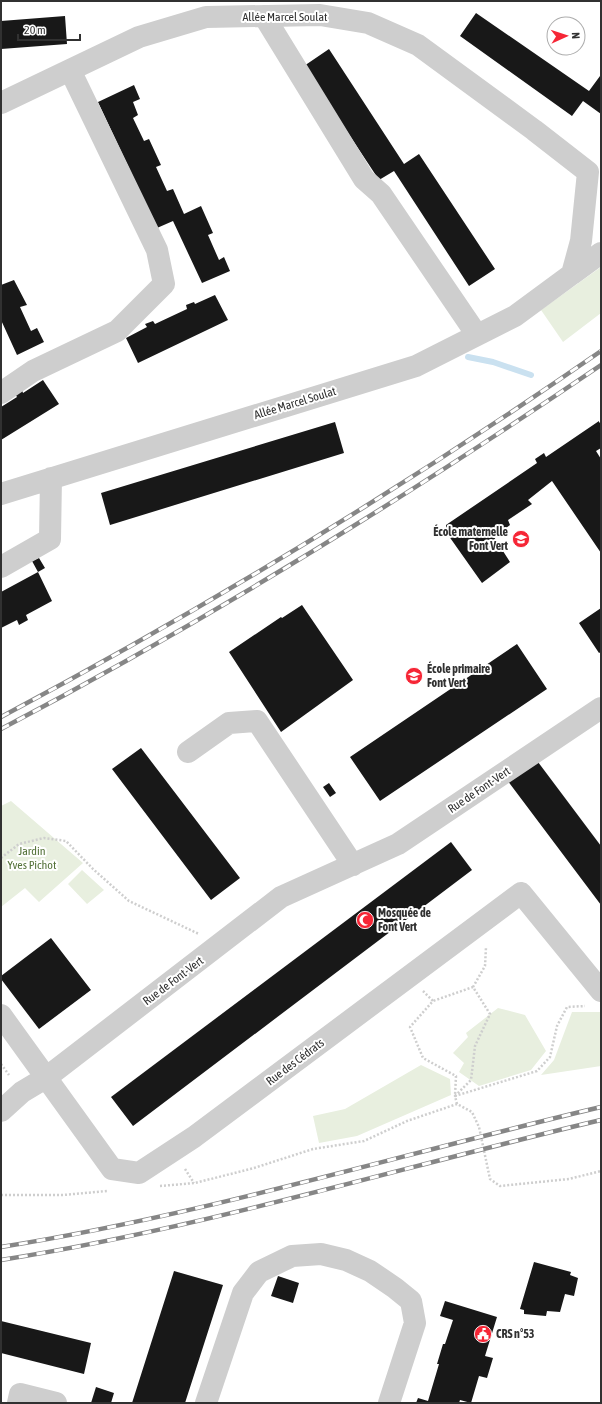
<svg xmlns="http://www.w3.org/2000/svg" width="602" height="1404" font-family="'Asap Condensed',sans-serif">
<rect width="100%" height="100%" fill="#fff"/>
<path fill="#e8efdf" d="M601,267v46l-38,29 -22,-32z
M11,801l72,62 -44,39 -14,-14 -24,19v-101z
M82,870l22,20 -17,14 -19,-20z
M498,1008l27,7 21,36 -15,19 -52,16 -20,-14 5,-9 -11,-10 15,-16 -2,-4z
M572,1012h29v54l-60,9 13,-15z
M421,1065l29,14 1,16 -94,41 -38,7 -6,-27 32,-7z"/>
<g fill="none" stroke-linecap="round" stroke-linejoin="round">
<path stroke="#cae1f0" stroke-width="6" d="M468,357l25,5 38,13"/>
</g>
<path fill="#181818" d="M476,13l113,78 11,-15 1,1v37l-18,-13 -11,15 -112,-80z
M65,16l2,28 -66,5v-28z
M329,49l75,115 15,-10 76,115 -26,17 -75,-115 -15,9 -75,-114z
M134,85l6,14 -7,3 5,13 -5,3 11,23 5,-2 12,26 -5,2 11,24 6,-2 11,25 17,-8 12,27 -5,2 11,25 5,-3 6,14 -28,12 -29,-62 -16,7 -59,-126z
M14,280l13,25 -7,2 11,24 6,-3 7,14 -27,13 -16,-35v-35z
M215,295l13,25 -90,43 -12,-25 21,-11 -2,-3 8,-3 2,3 32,-15 -1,-4 8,-3 1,2z
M43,380l16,24 -58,36v-33l16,-10 -2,-3 7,-4 1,3z
M599,421v2l2,-2v27l-5,3 5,8v94l-49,-72 -24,19 4,4 -24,16 2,5 -16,12 16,25 -28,21 -36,-51v-7l91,-62 -2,-4 9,-6 2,4z
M335,422l9,31 -234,72 -9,-32z
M39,558l6,10 -7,4 -6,-11z
M38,572l14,29 -26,14 2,5 -9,5 -2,-5 -16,8v-36z
M302,605l51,75 -72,52 -52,-80 52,-35 1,1z
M601,608v44l-2,1 -20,-30z
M517,644l30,45 -167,112 -30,-44z
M141,748l99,130 -29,22 -99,-131z
M535,758l66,88v59l-94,-125z
M329,783l7,10 -6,4 -7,-10z
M451,842l21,28 -339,256 -22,-29z
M51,938l40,52 -52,39 -38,-50v-3z
M534,1262l37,10 -1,3 8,3 -4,18 -9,-2 -5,18 -13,-1 -1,5 -22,-2v-4l-4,-1z
M174,1271l49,14 -38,118h-53z
M278,1276l21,7 -6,20 -22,-7z
M445,1301l52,16 -12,39 8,2 -6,20 -8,-2 -8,27 -11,-3 -1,3h-43l2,-5 10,3 11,-37h-2l6,-20h2l8,-24 -13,-4z
M1,1321l90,22 -7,31 -83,-21z
M96,1387l18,6 -3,10h-20z"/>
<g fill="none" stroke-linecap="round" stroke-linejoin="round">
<path stroke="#cecece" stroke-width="2.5" stroke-dasharray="2 2" stroke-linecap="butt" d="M1,858l18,-14 25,-6 22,3 27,28 36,32 70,33
M473,987l12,-21 1,-19
M423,991l10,10 -23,26 13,31 33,18 -1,20 16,-16 4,-34 15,-32 -17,-27 -40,14
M1,1064l8,11
M457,1104l-2,-8 82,-25 13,-14 7,-31 10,-19 18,-1
M185,1169l9,14
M160,1186l35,-3 59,-15 59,-19 51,-8 43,-20 50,-17 15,8 7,15 11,52 10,7 69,-7 32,-8
M1,1195h62l44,-4"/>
<path stroke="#cecece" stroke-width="22" d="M264,16l100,163 17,15 96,141
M1,103l138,-66 67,-20 114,-2 48,8 50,22 116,85 54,42 -7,69 -9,33 -57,42 -99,50 -415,128
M572,274l29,-21
M1,393l32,-22 84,-40 47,-47 -7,-34 -87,-180
M1,567l49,-28 1,-61
M188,752l41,-29 28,-2 96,144
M1,1015l111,154 27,4 55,-36 327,-244 80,98
M1,1111l21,-19 25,-15 234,-180 117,-53 203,-136
M18,1403l2,-9 36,9
M206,1403l37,-110 16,-21 33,-16 29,-2 25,6 24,11 25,17 16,13 4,22 -26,80"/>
<defs>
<path id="rail" d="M1,717c207,-110 408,-233 600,-366
M1,729c207,-109 407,-233 600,-364
M1,1247c203,-32 400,-93 600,-140
M1,1260c203,-32 400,-93 600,-140"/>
</defs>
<use href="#rail" stroke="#868686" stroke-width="4.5"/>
<use href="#rail" stroke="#fff" stroke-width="3" stroke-dasharray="9" stroke-linecap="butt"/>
</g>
<defs>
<symbol id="school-disc" viewBox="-11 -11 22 22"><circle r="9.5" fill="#f62636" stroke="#fff"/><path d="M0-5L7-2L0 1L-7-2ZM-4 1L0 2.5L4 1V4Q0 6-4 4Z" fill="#fff"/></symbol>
<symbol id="mosque-disc" viewBox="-11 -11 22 22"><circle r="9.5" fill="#f62636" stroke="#fff"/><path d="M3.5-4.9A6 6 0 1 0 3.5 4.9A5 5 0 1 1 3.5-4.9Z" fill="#fff"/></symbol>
<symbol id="civic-disc" viewBox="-11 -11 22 22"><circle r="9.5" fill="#f62636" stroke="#fff"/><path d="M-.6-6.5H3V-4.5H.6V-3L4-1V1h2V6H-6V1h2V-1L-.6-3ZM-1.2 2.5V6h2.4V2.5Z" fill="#fff"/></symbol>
</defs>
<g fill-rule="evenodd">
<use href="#school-disc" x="511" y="529" width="20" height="20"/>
<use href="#school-disc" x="404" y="666" width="20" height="20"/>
<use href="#mosque-disc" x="355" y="910" width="20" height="20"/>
<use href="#civic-disc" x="473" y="1324" width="20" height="20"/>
</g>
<g text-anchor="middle" stroke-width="4" stroke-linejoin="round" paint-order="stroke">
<g font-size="12" fill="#313131" stroke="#fff">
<text x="285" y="21">Allée Marcel Soulat</text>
<text transform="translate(295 403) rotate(-17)" y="4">Allée Marcel Soulat</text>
<text transform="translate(479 790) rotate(-34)" y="4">Rue de Font-Vert</text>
<text transform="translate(173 981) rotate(-37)" y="4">Rue de Font-Vert</text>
<text transform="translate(295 1062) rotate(-37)" y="4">Rue des Cédrats</text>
</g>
<g font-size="12" font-weight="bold" fill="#313131" stroke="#fff" text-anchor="start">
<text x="508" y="536" text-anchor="end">École maternelle<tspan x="508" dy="14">Font Vert</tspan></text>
<text x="427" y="673">École primaire<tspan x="427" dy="14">Font Vert</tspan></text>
<text x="378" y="917">Mosquée de<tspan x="378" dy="14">Font Vert</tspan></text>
<text x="496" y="1338">CRS n°53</text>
</g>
<g font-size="12" fill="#547239" stroke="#fff">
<text x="32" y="855">Jardin<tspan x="32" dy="14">Yves Pichot</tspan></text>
</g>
</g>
<rect width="602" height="1404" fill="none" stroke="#313131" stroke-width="4"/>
<g transform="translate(566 36) rotate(87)"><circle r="19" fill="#ffffff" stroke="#adadad"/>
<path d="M0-3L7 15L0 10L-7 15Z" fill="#f62636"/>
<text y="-6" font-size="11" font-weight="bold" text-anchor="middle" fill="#313131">N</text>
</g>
<path d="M18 34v6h62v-6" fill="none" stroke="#313131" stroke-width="2"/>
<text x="24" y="34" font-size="12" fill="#313131" stroke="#ffffff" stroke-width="3" paint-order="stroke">20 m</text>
</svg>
